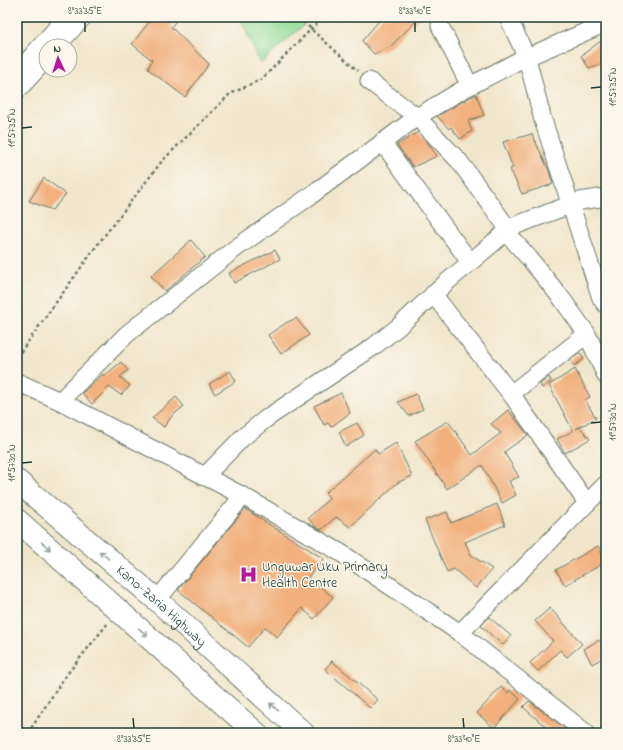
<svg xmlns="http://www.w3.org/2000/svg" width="623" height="750" font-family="'Indie Flower',sans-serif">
<rect width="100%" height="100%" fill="#fbf7ec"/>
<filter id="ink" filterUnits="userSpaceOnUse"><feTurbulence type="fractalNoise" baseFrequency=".025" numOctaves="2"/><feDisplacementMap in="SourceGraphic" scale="8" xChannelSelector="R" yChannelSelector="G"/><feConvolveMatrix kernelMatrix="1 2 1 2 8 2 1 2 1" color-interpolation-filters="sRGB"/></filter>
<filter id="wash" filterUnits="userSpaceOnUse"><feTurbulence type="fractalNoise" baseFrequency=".012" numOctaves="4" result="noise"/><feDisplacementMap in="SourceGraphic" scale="16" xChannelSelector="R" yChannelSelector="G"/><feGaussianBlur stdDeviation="0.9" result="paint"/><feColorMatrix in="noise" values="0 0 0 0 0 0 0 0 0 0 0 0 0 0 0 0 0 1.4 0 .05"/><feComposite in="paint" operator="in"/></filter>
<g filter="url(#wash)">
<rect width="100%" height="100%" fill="#f0e6cb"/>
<path fill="#8fda97" stroke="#578c66" d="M240,17h56l8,8 -44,39z"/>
<g id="blocks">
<path fill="#f1b07d" d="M153,17h26l-8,10 38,37 -24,33 -37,-28 4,-9 -20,-16z
M382,17h38l-30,30 -16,7 -12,-13z
M606,37v25l-17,6 -8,-12z
M476,94l8,21 -16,6 4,10 -12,8 -9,-12 -2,2 -12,-13z
M418,132l9,10 10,14 -24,11 -16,-22z
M532,134l17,37 4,13 -31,10 -12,-25 3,-1 -10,-26z
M44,178l22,16 -14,16 -23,-9z
M191,240l14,17 -40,34 -14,-15z
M275,250l5,9 -46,24 -5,-10z
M296,318l13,17 -28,19 -13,-19 18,-12z
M580,353l4,6 -10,7 -4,-6z
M121,362l7,8 -8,7 10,9 -9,9 -12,-8 -17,17 -10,-11 21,-19 1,2z
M575,369l15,28 -5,3 11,18 -20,11 4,-2 10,12 -25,14 -8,-14 16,-8 -24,-46z
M230,371l6,10 -21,13 -6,-10z
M549,377l2,4 -9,7 -2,-4z
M341,393l9,20 -19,14 -3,-4 -4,2 -10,-19z
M416,394l7,15 -14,7 -11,-14z
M176,397l8,9 -12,10 -8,11 -12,-9z
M508,410l20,25 -24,17 15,25 -10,4 7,14 -14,8 -20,-38 -35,24 -32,-48 33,-20 24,34 29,-22 -10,-9z
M357,423l7,12 -18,12 -7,-15z
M396,443l16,33 -15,7 -47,44 -14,-10 -15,13 -5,-3 -8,-9 22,-20 -5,-5 50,-44 3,5z
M497,504l8,21 -40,17 6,13 21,14 -16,19 -22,-19 -7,3 -22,-52 22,-8 4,11z
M245,509l79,50 -16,18 25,20 -19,22 -12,-11 -25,29 -12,-10 -17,20 -70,-57z
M598,546l8,16 -41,23 -9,-15z
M550,608l32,36 -15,13 -7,-7 -22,21 -8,-8 23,-22 -18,-20z
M489,617l22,19 -8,9 -22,-19z
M599,640l7,11v5l-14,8 -8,-15z
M332,661l46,39 -8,8 -45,-39z
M501,687l7,6 2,-3 10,9 -26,29 -17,-15z
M529,701l38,29 3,3h-17l-30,-26z"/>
</g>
</g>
<g filter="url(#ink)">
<use href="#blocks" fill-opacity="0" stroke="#687869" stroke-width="1"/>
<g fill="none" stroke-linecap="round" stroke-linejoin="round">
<defs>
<path id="street" d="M508,17l19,41 16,62 58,178 5,7
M440,26l30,60
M57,46l26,-29
M17,73l49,-56
M369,81l48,36 42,44 50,69
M17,91l29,-32
M382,142l88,120
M506,232l23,26 33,41 25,35 19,42
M433,294l81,104 73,105
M17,382l43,19 183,95 98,57 119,80 126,100
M511,394l76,-60
M60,401l67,-67 109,-86 74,-52 107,-79 45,-27 56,-29 88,-38
M204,477l38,-39 25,-20 106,-71 24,-19 50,-46 59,-50 8,-6 66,-25 26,-4
M157,600l86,-104
M460,633l146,-149"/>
<g id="highway">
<path id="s1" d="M17,481l140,119 146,133"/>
<path d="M17,520l239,213"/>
</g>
</defs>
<use href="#street" stroke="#687869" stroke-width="19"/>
<use href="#highway" stroke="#687869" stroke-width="24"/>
<path stroke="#687869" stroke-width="2.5" stroke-dasharray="3 3" stroke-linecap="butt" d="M300,17l11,12 47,42
M17,357l78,-109 67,-87 68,-67 32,-15 61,-62
M28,733l36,-55 44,-55"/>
<use href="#street" stroke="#fff" stroke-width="17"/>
<use href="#highway" stroke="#fff" stroke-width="22"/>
</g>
<defs><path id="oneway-shaft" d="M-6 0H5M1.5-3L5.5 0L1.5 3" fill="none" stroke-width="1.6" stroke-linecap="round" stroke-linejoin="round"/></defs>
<g stroke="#8f9e9a">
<use href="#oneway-shaft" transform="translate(46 546) rotate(42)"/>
<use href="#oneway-shaft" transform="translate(104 555) rotate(-140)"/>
<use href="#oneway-shaft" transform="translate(143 632) rotate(42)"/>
<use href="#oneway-shaft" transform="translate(274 707) rotate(-138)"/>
</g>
</g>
<path fill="none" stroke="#1f3d34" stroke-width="1.5" d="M85,22v10M415,22v10M591,88l10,-1M22,128l10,-1M591,423l10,-1M22,463l10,-1M133,718l1,10M463,718l1,10"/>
<defs>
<symbol id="hospital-bare" viewBox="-9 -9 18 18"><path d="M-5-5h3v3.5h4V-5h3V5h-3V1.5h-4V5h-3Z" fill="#b5179e" stroke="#fbf7ec" stroke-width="2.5" paint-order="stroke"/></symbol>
</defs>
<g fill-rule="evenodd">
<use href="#hospital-bare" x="236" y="562" width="25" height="25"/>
</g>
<g text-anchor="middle" stroke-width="3" stroke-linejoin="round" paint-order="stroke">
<g font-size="14" fill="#1f3d34" stroke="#fbf7ec" text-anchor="start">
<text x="262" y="571">Unguwar Uku Primary<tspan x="262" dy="16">Health Centre</tspan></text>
</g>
<g font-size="14" fill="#1f3d34" stroke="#fbf7ec">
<text dy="5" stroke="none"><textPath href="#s1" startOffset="191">Kano-Zaria Highway</textPath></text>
</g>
</g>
<rect width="623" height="750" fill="none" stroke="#fbf7ec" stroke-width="44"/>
<g transform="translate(58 58) rotate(356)"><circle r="19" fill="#fbf7ec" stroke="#a3ada2"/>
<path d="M0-3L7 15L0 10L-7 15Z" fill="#b5179e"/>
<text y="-6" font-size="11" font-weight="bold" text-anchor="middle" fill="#1f3d34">N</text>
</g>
<rect x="22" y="22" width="579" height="706" fill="none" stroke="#1f3d34" stroke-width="1.5"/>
<g font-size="10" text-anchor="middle" fill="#1f3d34">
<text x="85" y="14">8°33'35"E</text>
<text x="415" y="14">8°33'40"E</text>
<text transform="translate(612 87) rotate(-90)" y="4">11°57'35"N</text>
<text transform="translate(11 128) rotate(-90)" y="4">11°57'35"N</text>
<text transform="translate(612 422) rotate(-90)" y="4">11°57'30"N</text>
<text transform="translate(11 463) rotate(-90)" y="4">11°57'30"N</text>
<text x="134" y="742">8°33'35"E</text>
<text x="464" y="742">8°33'40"E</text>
</g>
</svg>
